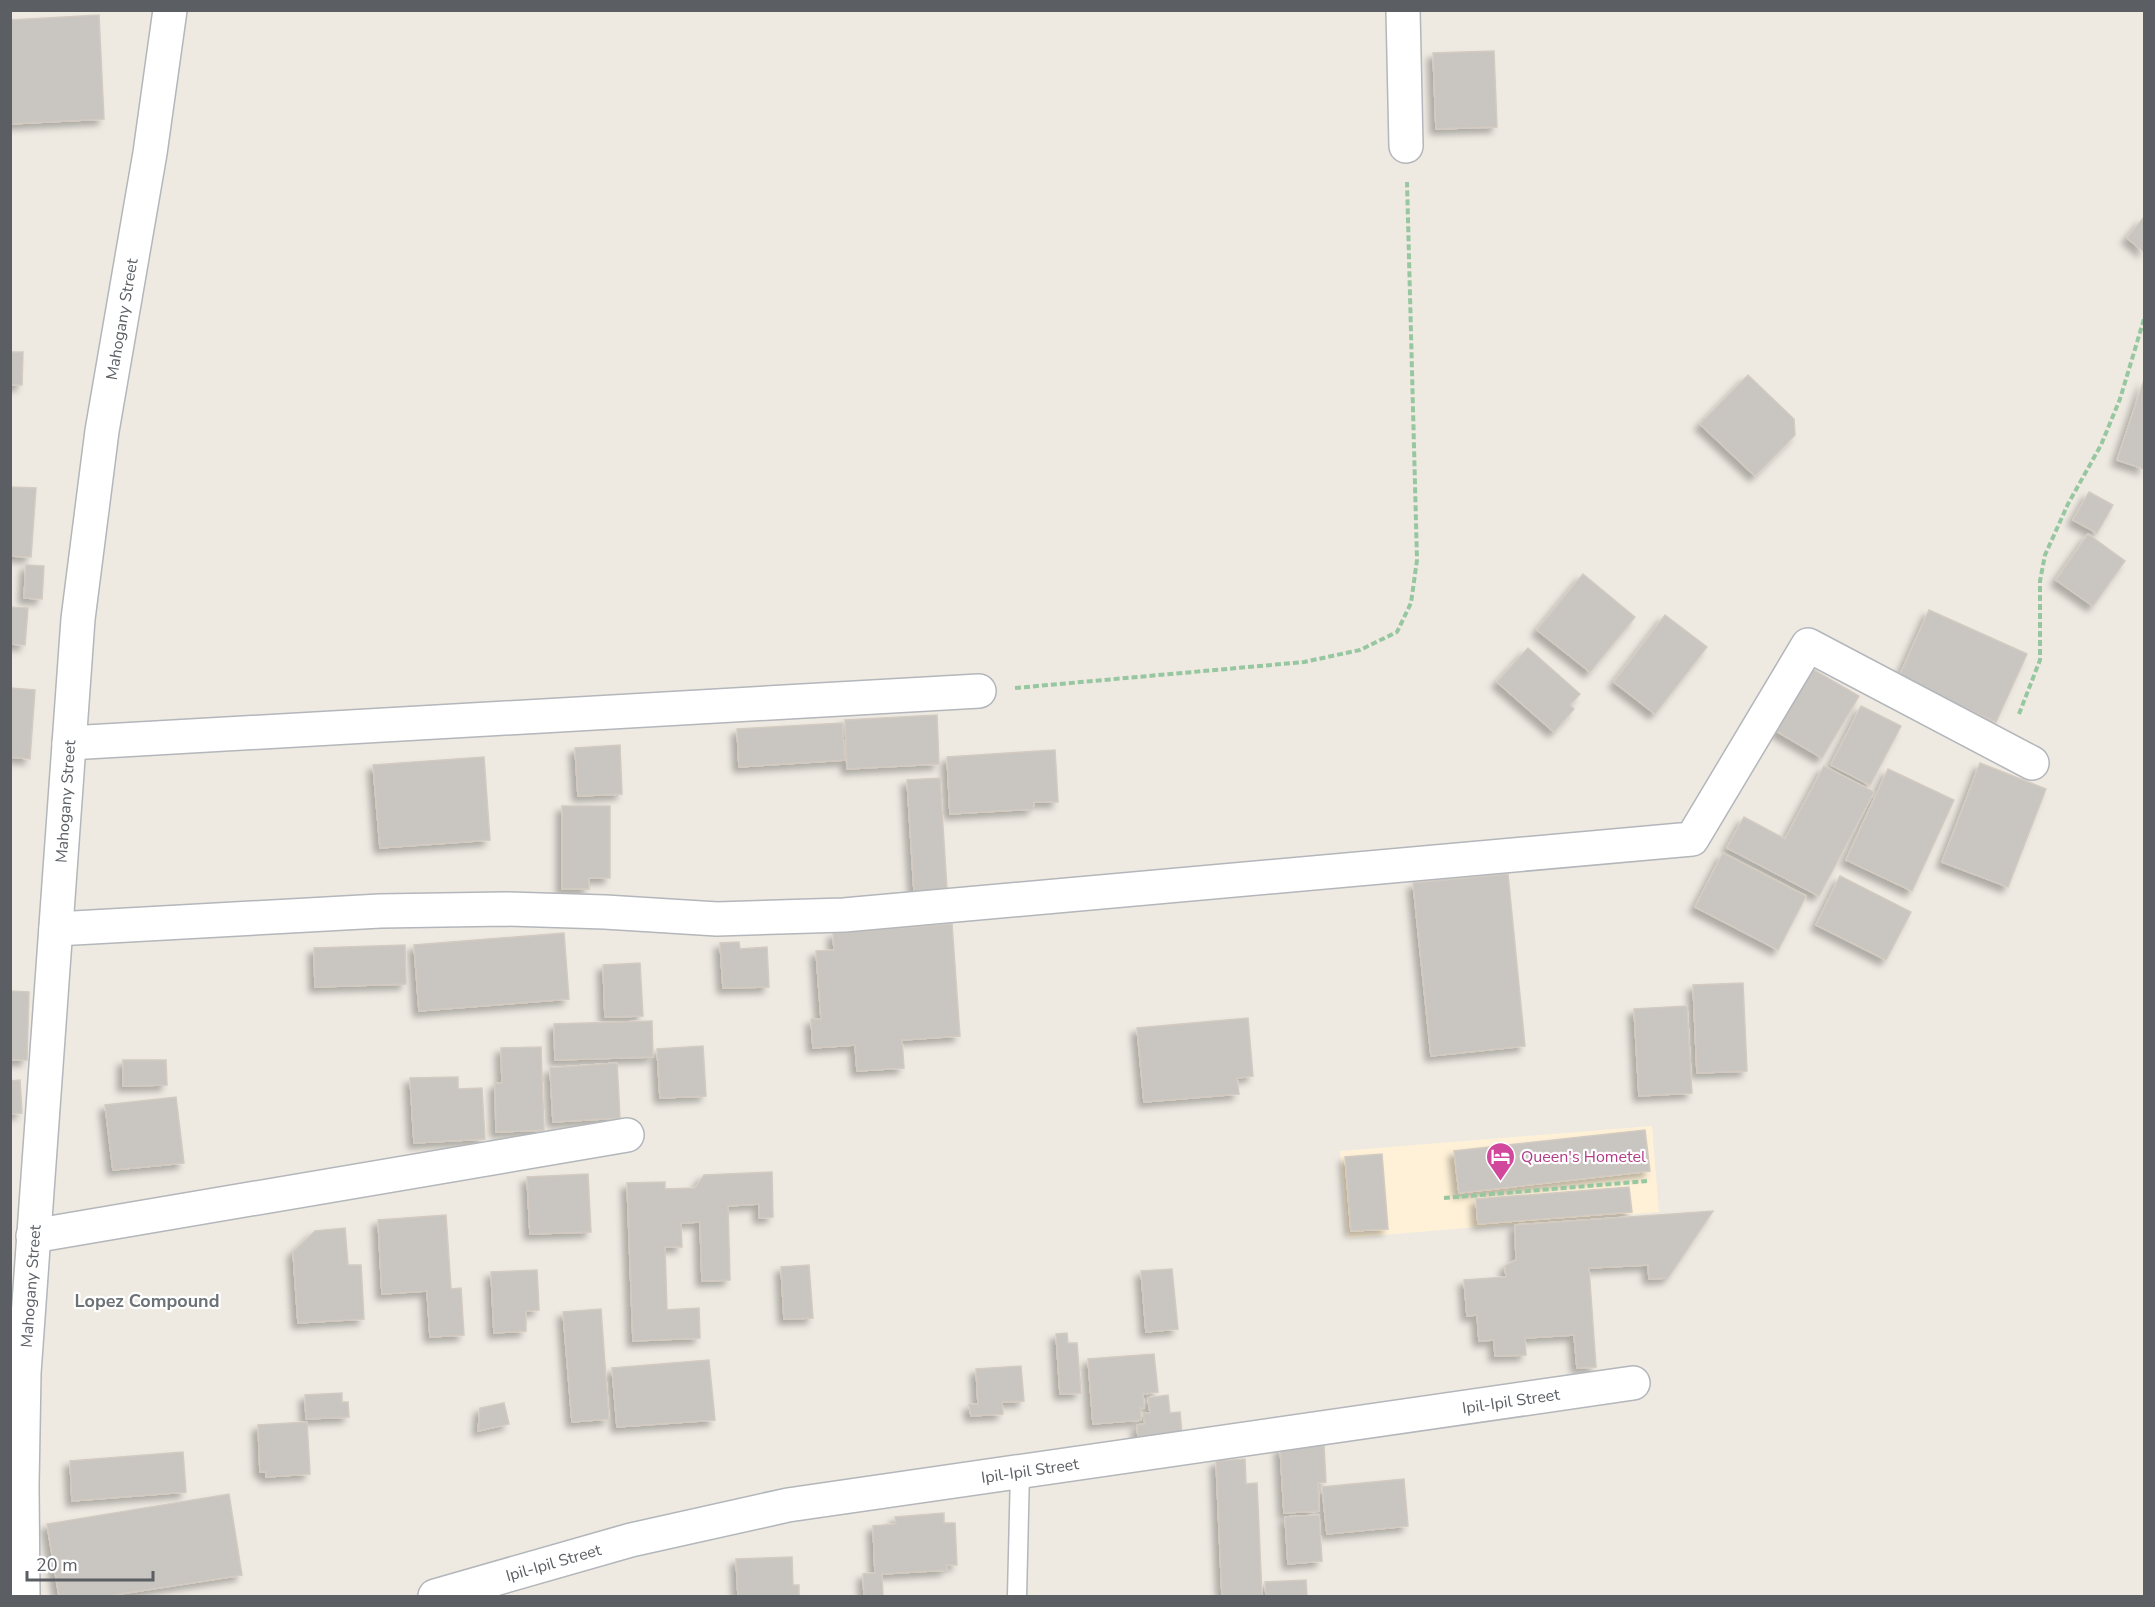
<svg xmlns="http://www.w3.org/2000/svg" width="2155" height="1607" font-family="'Nunito Sans',sans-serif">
<defs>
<filter id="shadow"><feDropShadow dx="-5.5" dy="5.5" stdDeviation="3" flood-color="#0004"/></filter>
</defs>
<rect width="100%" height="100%" fill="#eeeae2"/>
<path fill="#fef1d7" d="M1652,1126l7,86 -312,26 -7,-87z"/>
<path fill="#c9c5c0" stroke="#d3cbc1" stroke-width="1.5" filter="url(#shadow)" d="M99,15l5,104 -94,5v-104z
M1494,51l3,76 -61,2 -3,-76z
M2144,217v35l-17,-14z
M10,352h13l-1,33h-12z
M1748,375l46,44 1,16 -40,41 -55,-52z
M2144,380v89l-27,-9z
M10,487l26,1 -5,69 -21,-1z
M2089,492l24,13 -16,28 -24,-13z
M2088,534l37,27 -32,45 -37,-26z
M26,565l18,1 -2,33 -18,-1z
M1583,574l52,43 -45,55 -53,-42z
M10,607l18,1 -3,37 -15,-1z
M1929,610l98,44 -31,68 -98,-43z
M1665,615l42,32 -52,67 -41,-32z
M1528,648l52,46 -10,11 4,4 -20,23 -57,-50z
M1812,669l47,27 -37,62 -46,-27z
M10,688l25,2 -5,69 -20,-2z
M1861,706l40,20 -31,59 -39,-20z
M937,715l2,49 -92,5 -2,-49z
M842,723l3,37 -106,7 -2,-38z
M620,745l2,49 -44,2 -3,-48z
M1055,750l3,52h-24l-1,7 -83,5 -3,-57z
M484,757l6,83 -110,8 -7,-83z
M1980,763l66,26 -38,98 -66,-25z
M1824,766l50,26 -55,104 -92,-48 17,-31 41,22z
M1888,769l66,31 -42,91 -66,-31z
M940,778l7,112 -33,1 -7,-111z
M562,806h48v72h-21v11h-27z
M1723,853l83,43 -28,54 -83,-43z
M1508,874l17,172 -94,10 -18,-173z
M1840,876l71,36 -25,48 -70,-35z
M952,924l8,112 -58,4 2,28 -47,3 -2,-26 -42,3 -2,-29h10l-5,-68 18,-1 -1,-17z
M564,933l5,66 -150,12 -5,-66z
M739,942l1,7 27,-2 2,40 -46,1 -3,-45z
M405,945l1,39 -91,3 -1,-39z
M640,963l3,53 -38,1 -2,-52z
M1743,983l4,88 -50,2 -4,-88z
M10,991l19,1 -2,68h-17z
M1687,1006l5,87 -53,3 -5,-87z
M1248,1018l5,58 -16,2 2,16 -95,8 -7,-74z
M652,1021l1,36 -98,3 -1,-36z
M703,1046l3,50 -46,2 -3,-49z
M541,1047l3,83 -48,2 -1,-48 7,-1 -1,-35z
M123,1060h43l1,25 -44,1z
M617,1063l3,55 -67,4 -3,-54z
M458,1077v12l24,-1 3,51 -71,4 -4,-65z
M20,1080l2,33 -12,1v-33z
M176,1097l8,66 -71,7 -8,-65z
M1645,1130l5,41 -191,22 -5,-42z
M1382,1154l6,75 -37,2 -6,-74z
M772,1172l1,45 -14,1v-14l-31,2 2,74 -28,1 -2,-59 -19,1 1,24h-17l2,63 32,-2 1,30 -67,3 -6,-158 38,-1v7l30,-1 9,-13z
M588,1174l3,58 -61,2 -3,-57z
M1629,1187l3,25 -154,12 -2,-25z
M1713,1211l-45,67 -19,1 -1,-14 -59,3 7,99 -19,1 -3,-33 -49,3 1,17 -31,1 -1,-16 -15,1 -2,-26 -10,1 -3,-36 42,-3 -1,-11 11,-6 -1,-35z
M446,1215l5,74 10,-1 3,47 -34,2 -3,-46 -45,3 -4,-74z
M345,1228l3,37h13l3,54 -66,4 -5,-71 22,-21z
M809,1265l4,53 -29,1 -3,-52z
M1172,1269l6,60 -32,3 -5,-61z
M537,1270l2,40 -13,1v20l-32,2 -3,-61z
M601,1309l8,110 -37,3 -9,-110z
M1067,1333l1,10h9l4,50 -21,1 -4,-60z
M1154,1354l4,38 -15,2 1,14h-4l1,12 -48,4 -5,-65z
M709,1360l6,60 -98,7 -5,-59z
M1021,1366l3,35 -22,1 1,12 -32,2 -2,-11 9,-1 -2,-35z
M342,1393v9h6l1,15 -43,2 -1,-24z
M1168,1395l2,18 10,-1 2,22 -44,4 -1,-13 8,-1 -2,-11h7l-2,-15z
M504,1403l5,21 -31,7 2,-23z
M307,1422l3,52 -44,3v-5h-6l-2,-47z
M1324,1445l2,37 -8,1 1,28 -35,2 -4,-66z
M183,1452l3,40 -114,9 -2,-40z
M1245,1459l1,25 11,-1 5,113h-40l-6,-135z
M1404,1479l4,47 -81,8 -5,-47z
M229,1494l13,81 -135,21h-48l-12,-72z
M944,1513v10h11l2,42h-11l1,5 -65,4 1,22h-19l-1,-22 12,-1 -2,-47 23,-2 -1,-7z
M1319,1515l3,46 -34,3 -3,-47z
M792,1557l1,28h6v11h-61l-2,-37z
M1306,1580l1,16h-41l-1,-14z"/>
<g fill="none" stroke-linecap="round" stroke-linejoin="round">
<defs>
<path id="lane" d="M1017,1596l3,-125"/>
<g id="street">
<path d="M1403,10l3,136"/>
<path d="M69,743l910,-52"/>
<path d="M56,929l324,-18 126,-2 99,3 112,7 127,-4 848,-76 116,-194 224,118"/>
<path d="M33,1236l594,-101"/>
<path id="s1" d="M23,1596l-1,-111 2,-112 54,-754 24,-188 48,-278 20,-143"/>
<path id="s2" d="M435,1596l196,-56 157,-35 845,-122"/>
</g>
</defs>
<use href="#lane" stroke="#b3b6ba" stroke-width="21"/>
<use href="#street" stroke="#b3b6ba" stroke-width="36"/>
<path stroke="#97c7a0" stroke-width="4" stroke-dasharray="6 3" stroke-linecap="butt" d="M1015,688l289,-26 56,-12 37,-18 14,-29 6,-43 -10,-378
M2019,714l21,-54v-79l5,-26 23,-51 33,-59 19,-46 24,-80
M1444,1198l203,-17"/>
<use href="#lane" stroke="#fff" stroke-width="18"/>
<use href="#street" stroke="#fff" stroke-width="33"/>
</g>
<defs>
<symbol id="hotel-pin" viewBox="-11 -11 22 30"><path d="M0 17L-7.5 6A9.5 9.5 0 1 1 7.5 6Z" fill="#d1479c" stroke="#fff"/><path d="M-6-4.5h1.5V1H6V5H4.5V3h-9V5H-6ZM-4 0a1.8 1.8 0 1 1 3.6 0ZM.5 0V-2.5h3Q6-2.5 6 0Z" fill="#fff"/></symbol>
</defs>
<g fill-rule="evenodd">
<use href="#hotel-pin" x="1484" y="1140" width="33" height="45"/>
</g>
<g text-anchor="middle" stroke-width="4.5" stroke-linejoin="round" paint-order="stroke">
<g font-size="16" fill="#5b5f64" stroke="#fff">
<text dy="6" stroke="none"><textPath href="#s1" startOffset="1282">Mahogany Street</textPath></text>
<text dy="6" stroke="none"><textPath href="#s1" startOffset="796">Mahogany Street</textPath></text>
<text dy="6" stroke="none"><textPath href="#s1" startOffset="310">Mahogany Street</textPath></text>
<text dy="6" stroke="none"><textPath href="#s2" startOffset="1095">Ipil-Ipil Street</textPath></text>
<text dy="6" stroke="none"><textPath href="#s2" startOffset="609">Ipil-Ipil Street</textPath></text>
<text dy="6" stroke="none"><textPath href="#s2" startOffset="123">Ipil-Ipil Street</textPath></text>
</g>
<g font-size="16" fill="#b23c85" stroke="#fff" text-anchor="start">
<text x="1521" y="1162">Queen's Hometel</text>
</g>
<g font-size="18" font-weight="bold" fill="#6c7276" stroke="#fff">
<text x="147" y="1307">Lopez Compound</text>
</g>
</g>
<rect width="2155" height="1607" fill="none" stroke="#5b5f64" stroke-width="24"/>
<path d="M27 1571v9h126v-9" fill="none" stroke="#5b5f64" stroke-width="3"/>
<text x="36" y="1571" font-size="18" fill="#5b5f64" stroke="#ffffff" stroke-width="4.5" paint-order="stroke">20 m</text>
</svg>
